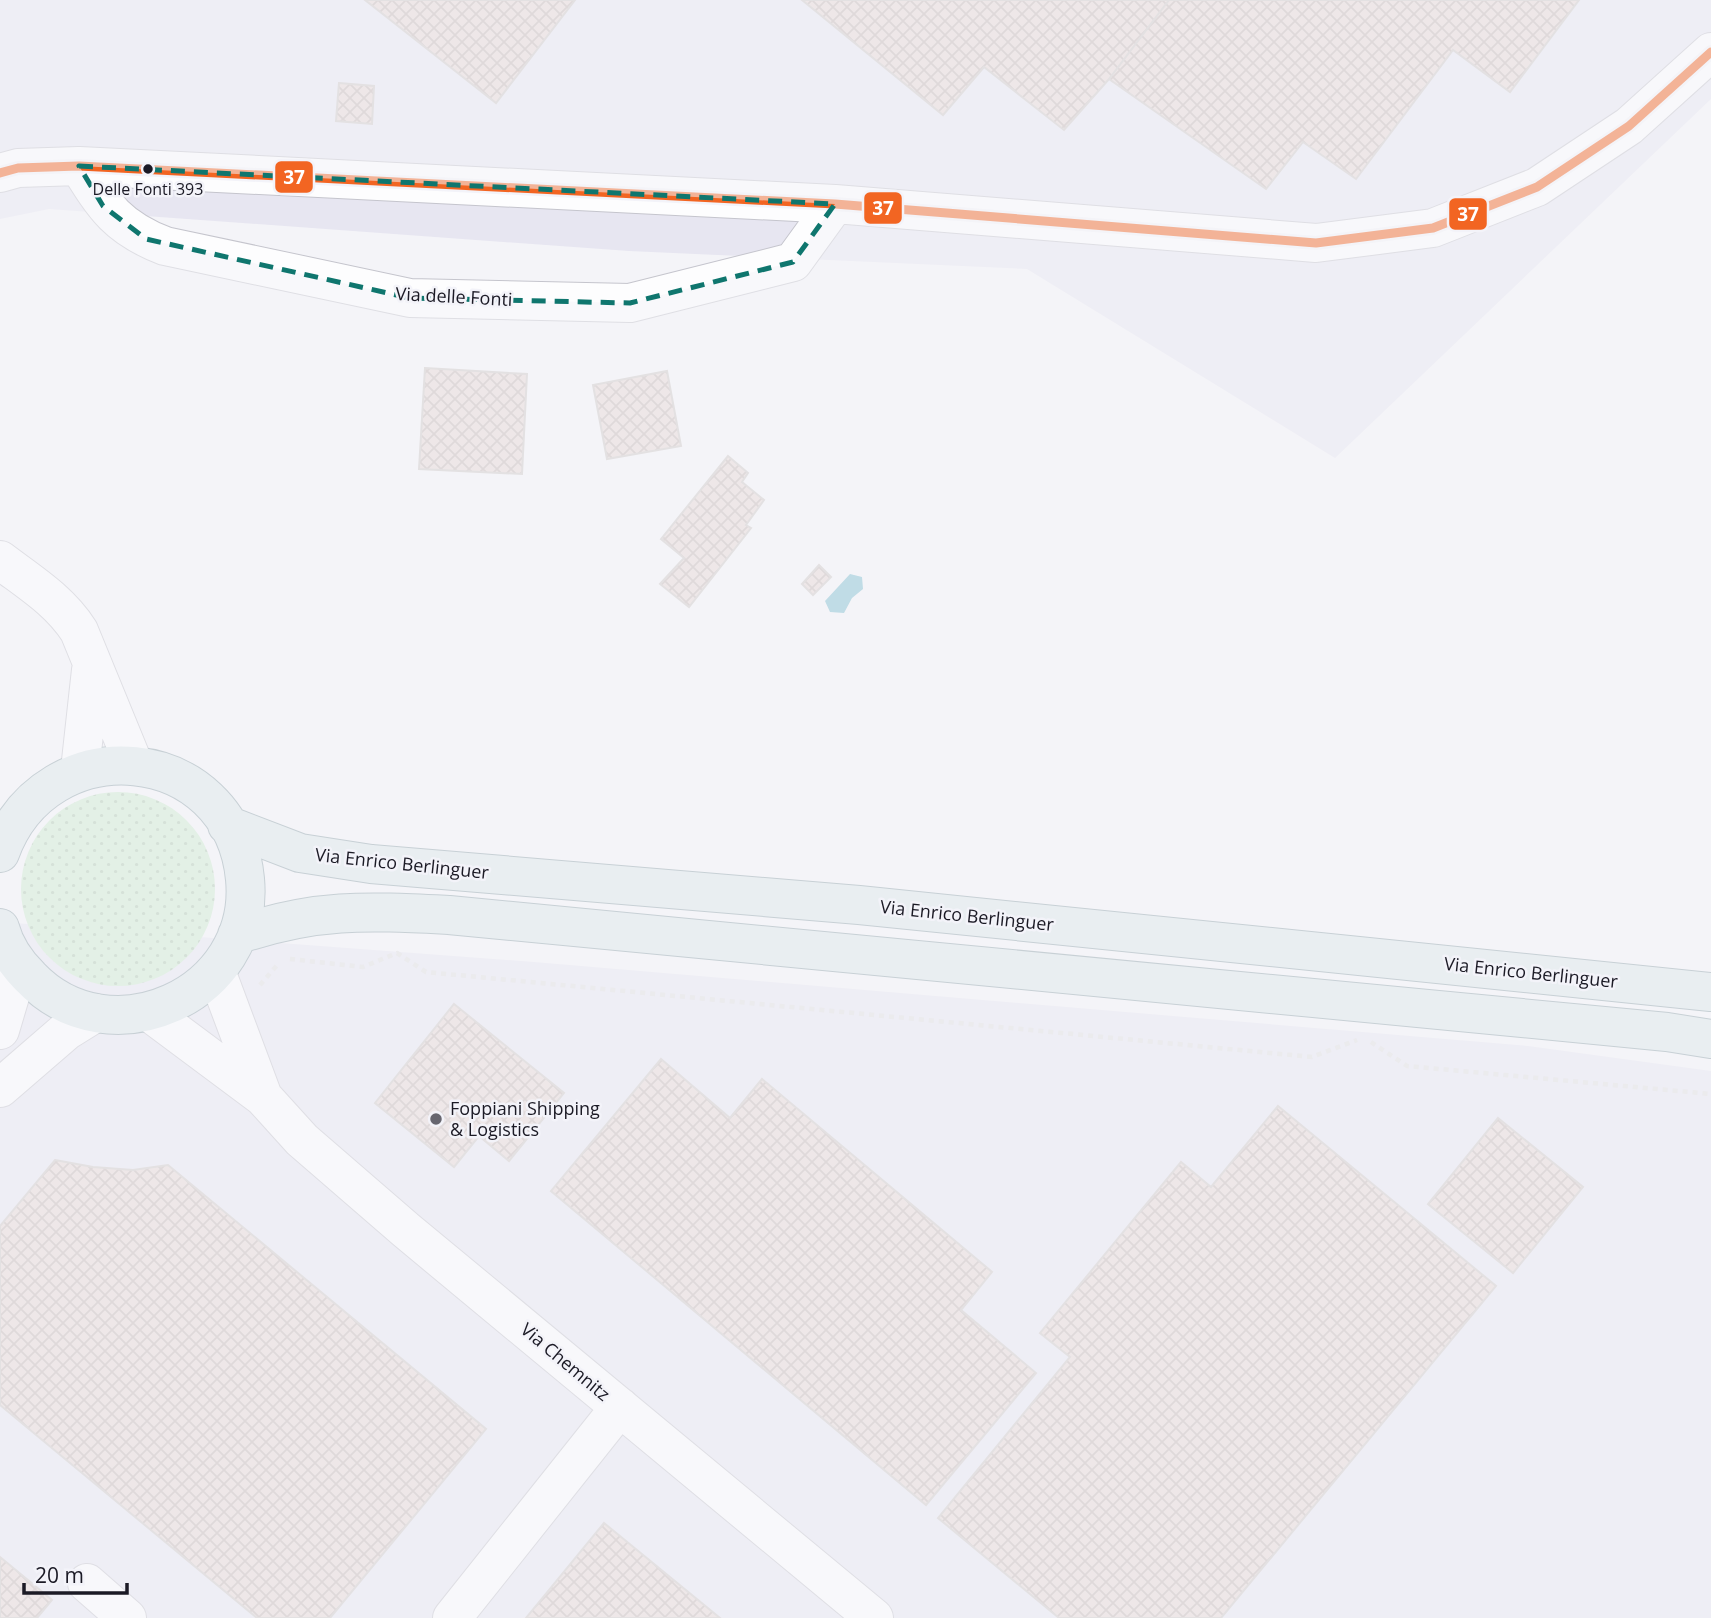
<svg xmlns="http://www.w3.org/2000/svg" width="1711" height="1618" font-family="'Open Sans',sans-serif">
<defs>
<pattern id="grass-dots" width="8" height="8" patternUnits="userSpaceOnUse" patternTransform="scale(1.75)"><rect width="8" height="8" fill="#ceebd0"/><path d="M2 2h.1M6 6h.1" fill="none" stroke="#b0c9b2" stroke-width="1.8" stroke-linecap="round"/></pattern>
<pattern id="building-cross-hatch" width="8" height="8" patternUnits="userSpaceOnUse" patternTransform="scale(1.75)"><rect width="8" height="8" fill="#e6d8d5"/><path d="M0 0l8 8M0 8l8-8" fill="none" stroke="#c5b9b7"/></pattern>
</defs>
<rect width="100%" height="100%" fill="#f4f4f8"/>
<path fill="#e7e6f1" d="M0,0h1711v99l-376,359 -308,-189 -398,-18 -580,-42 -49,10z
M0,922l534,40 994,84 183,25v547h-1711z"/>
<path fill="url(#grass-dots)" d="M21 889a97 97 0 1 1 194 0a97 97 0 1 1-194 0Z"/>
<path fill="#81bed0" d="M850,574l12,3 1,12 -11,9 -8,15 -14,-1 -5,-11z"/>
<path fill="url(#building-cross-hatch)" stroke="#cfc9c8" stroke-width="2" d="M365,0h210l-79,103z
M802,0h367l-60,79 -45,51 -80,-63 -41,48z
M1169,0h410l-69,92 -57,-42 -97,129 -53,-37 -37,47 -157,-110z
M339,83l35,3 -2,38 -36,-3z
M425,368l102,6 -5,100 -103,-5z
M667,371l14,75 -74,13 -14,-74z
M728,456l20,17 -6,9 22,18 -18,25 5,3 -62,79 -29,-23 24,-26 -23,-19z
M819,565l12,12 -18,18 -11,-11z
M454,1004l110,89 -55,68 -30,-25 -25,31 -79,-64z
M661,1059l69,59 32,-39 230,193 -31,38 75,63 -110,132 -375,-314z
M1278,1106l218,180 -275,332h-162l-121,-100 132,-161 -30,-24 141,-171 30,25z
M1498,1118l85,69 -70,86 -85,-69z
M55,1160l38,7 40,3 35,-5 318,264 -156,189h-73l-257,-213v-179z
M604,1523l116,95h-194z
M0,1557l52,43 -15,18h-37z"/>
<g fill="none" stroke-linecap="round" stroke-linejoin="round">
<defs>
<path id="minor" d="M79,166c26,42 39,62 86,80l245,52 220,5 163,-41 42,-58
M0,173l18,-5 61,-2 756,38 481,39 117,-15 104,-41 92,-61 82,-74
M0,560c29,22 59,40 79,71l55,134
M80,770l11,-100
M216,971l47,126
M149,1012l114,85 39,43 104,90 468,388
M0,1030l19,-64
M0,1088l66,-57 29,-18
M87,1583l40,35
M452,1618l168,-211"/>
<path id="major" d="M227,825l73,28 71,11 488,41 852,87
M0,853c46,-128 232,-112 245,26 11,116 -135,182 -215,98 -14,-14 -25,-30 -30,-49
M237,935c79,-27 130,-24 212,-20l1218,117 44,7"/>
</defs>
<use href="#minor" stroke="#c5c5cd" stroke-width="40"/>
<use href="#major" stroke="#92a5ac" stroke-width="40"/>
<path stroke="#dfdfe0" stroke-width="4.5" stroke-dasharray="5 5" stroke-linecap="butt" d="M290,959l73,8 34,-14 29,19 886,85 45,-17
M260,985l19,-22
M1371,1042l36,24 304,28"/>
<use href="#minor" stroke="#fdfdfe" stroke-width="38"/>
<use href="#major" stroke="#dbe6e9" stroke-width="38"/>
<defs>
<path id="bus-1" d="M0,173l18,-5 61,-2 756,38 481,39 117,-15 104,-41 92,-61 82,-74"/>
</defs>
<use href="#bus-1" stroke="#f3f3f9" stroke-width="14"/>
<use href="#bus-1" stroke="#f26522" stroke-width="9"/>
</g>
<path d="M0 0H1711V1618H0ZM79,166l756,38 -42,58 -163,41 -220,-5 -264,-59 -43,-33z" fill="#f4f4f8" fill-opacity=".55" fill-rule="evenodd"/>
<path fill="none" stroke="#0f766e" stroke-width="5" stroke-dasharray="14 9" stroke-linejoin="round" d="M79,166l756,38 -42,58 -163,41 -220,-5 -264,-59 -43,-33z"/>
<circle fill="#1b1a25" stroke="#f3f3f9" stroke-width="2.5" cx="148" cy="169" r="6"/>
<circle fill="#67666f" stroke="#f3f3f9" stroke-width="2.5" cx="436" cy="1119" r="7"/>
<g text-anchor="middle" stroke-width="5" stroke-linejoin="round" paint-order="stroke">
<g font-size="16" fill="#1b1a25" stroke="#f3f3f9">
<text x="148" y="195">Delle Fonti 393</text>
</g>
<g font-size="18" fill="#1b1a25" stroke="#f3f3f9">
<text transform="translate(454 297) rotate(3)" y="6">Via delle Fonti</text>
<text transform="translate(402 864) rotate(6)" y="6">Via Enrico Berlinguer</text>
<text transform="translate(967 916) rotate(6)" y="6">Via Enrico Berlinguer</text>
<text transform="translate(1531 973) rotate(6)" y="6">Via Enrico Berlinguer</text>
<text transform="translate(565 1362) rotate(40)" y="6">Via Chemnitz</text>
</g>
<g font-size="18" fill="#1b1a25" stroke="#f3f3f9" text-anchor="start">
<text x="450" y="1115">Foppiani Shipping<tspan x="450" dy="21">&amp; Logistics</tspan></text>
</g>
</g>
<g stroke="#f3f3f9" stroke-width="2.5">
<rect x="274" y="160" width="40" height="34" rx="7" fill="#f26522"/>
<rect x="863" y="191" width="40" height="34" rx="7" fill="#f26522"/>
<rect x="1448" y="197" width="40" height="34" rx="7" fill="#f26522"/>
</g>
<g font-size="19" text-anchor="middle" font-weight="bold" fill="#fff">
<text x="294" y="184">37</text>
<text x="883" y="215">37</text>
<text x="1468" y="221">37</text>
</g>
<path d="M24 1583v10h103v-10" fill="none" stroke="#1b1a25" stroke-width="3.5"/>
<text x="35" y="1583" font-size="21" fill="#1b1a25" stroke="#f3f3f9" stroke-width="5" paint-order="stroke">20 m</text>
</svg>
